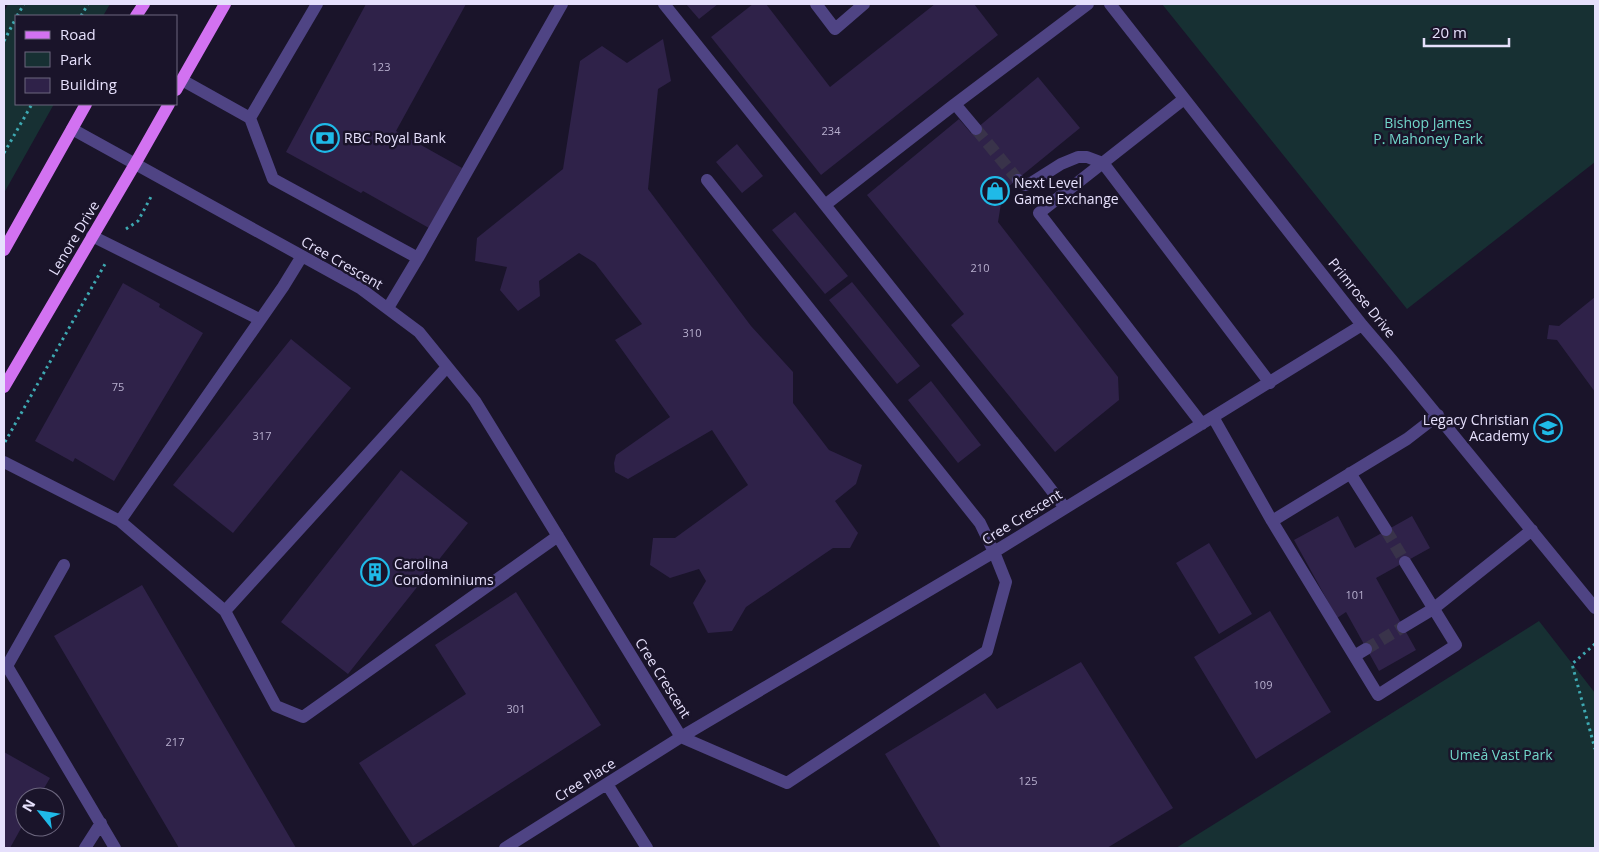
<svg xmlns="http://www.w3.org/2000/svg" width="1599" height="852" font-family="'Open Sans',sans-serif">
<rect width="100%" height="100%" fill="#1a142a"/>
<path fill="#173033" d="M8,4h102l-7,12h-87v88h38l-50,89v-181z
M1162,4h433v158l-188,147z
M1539,621l56,72v155h-419z"/>
<path fill="#2f2249" d="M366,4h100l-70,127 66,37 -33,60 -66,-37 -2,2 -75,-41z
M686,4h32l-19,15z
M753,4h13l64,83 105,-83h39l24,31 -177,140 -110,-138z
M663,39l8,42 -13,8 -10,100 103,137 42,46v31l36,47 33,15 -6,19 -21,17 23,32 -8,15h-17l-87,59 -14,24 -24,2 -15,-30 13,-22 -7,-12 -29,9 -20,-13 3,-27h22l73,-53 -36,-55 -84,49 -13,-7 -1,-9 2,-8 54,-38 -55,-77 27,-16 -47,-61 -16,-10 -40,28 1,15 -22,15 -18,-21 7,-23 -32,-6 2,-23 86,-69 17,-108 22,-15 25,17z
M1038,77l42,51 -77,63 -5,31 120,155 1,23 -64,52 -104,-127 13,-11 -97,-119 92,-76 12,14z
M737,144l26,32 -21,17 -26,-31z
M795,212l53,64 -23,18 -53,-64z
M852,282l68,84 -23,18 -68,-84z
M123,283l37,21 -1,3 44,26 -89,148 -39,-23 -2,4 -38,-21z
M1595,297v95l-38,-52 -10,-1 2,-14 10,1z
M291,339l60,49 -118,145 -60,-48z
M931,381l50,64 -23,18 -50,-63z
M401,470l67,53 -120,151 -67,-52z
M1338,516l17,32 57,-32 18,32 -54,30 40,72 -37,21 -33,-59 -9,6 -43,-78z
M1209,543l43,71 -33,20 -43,-71z
M142,585l154,263h-117l-125,-212z
M516,592l85,133 -188,121 -54,-83 107,-69 -31,-49z
M1270,611l61,101 -75,47 -62,-102z
M1081,662l92,146 -66,40h-166l-56,-94 100,-61 12,16z
M4,752l46,26 -11,19h-14v24l-15,27h-6z"/>
<g fill="none" stroke-linecap="round" stroke-linejoin="round">
<path stroke="#39334a" stroke-width="12" stroke-dasharray="12 6" stroke-linecap="butt" d="M976,129l42,51
M1386,530l19,32
M1366,649l37,-22"/>
<path stroke="#3ea9b2" stroke-width="3" stroke-dasharray="2.5 4" stroke-linecap="butt" d="M17,16l7,-12
M81,16l7,-12
M4,41l12,-23
M4,153l28,-49
M126,229l12,-8 14,-26
M5,442l100,-178
M1595,644l-23,20 23,85"/>
<path stroke="#4f4484" stroke-width="12" d="M664,4l161,201
M816,4l19,25 29,-25
M1110,4l252,321 29,34 204,249
M182,80l68,38 23,61 145,79 -30,50
M1184,99l-145,114 163,211
M955,104l-130,101 221,278 19,25
M250,118l67,-114
M72,129l288,159 59,44 56,69 206,336 313,-185 368,-227
M976,129l-21,-25 133,-100
M1018,180l7,5 6,-2 30,-19 17,-7h9l16,6 167,220
M92,236l167,83
M418,258l144,-254
M1213,417l59,104 135,-82 31,-24
M4,462l116,59 105,90 51,95 27,11 255,-181
M1350,473l36,57
M120,521l163,-234 19,-31
M1272,521l106,174 78,-50 -51,-83
M64,565l-57,101 108,182
M225,611l222,-244
M1403,627l30,-18 99,-79
M1356,655l10,-6
M607,784l40,64
M85,848l16,-25
M505,848l176,-111 106,46 200,-132 19,-69 -12,-30 -14,-29 -273,-343"/>
<path stroke="#d272f1" stroke-width="12" d="M136,16l8,-12
M176,90l49,-86
M4,250l82,-146
M4,387l131,-223 34,-60"/>
</g>
<defs>
<symbol id="bank-ring" viewBox="-11 -11 22 22"><circle r="9.5" fill="#1a142a" stroke="#1fbae8" stroke-width="1.5"/><path d="M-6-4H6V4H-6ZM0-2.3a2.3 2.3 0 1 0 0 4.6a2.3 2.3 0 1 0 0-4.6Z" fill="#1fbae8"/></symbol>
<symbol id="shop-ring" viewBox="-11 -11 22 22"><circle r="9.5" fill="#1a142a" stroke="#1fbae8" stroke-width="1.5"/><path d="M-5-2.5h2.3a2.7 3.5 0 0 1 5.4 0H5L5.5 6h-11ZM-1.5-2.5h3a1.5 2.3 0 0 0-3 0Z" fill="#1fbae8"/></symbol>
<symbol id="school-ring" viewBox="-11 -11 22 22"><circle r="9.5" fill="#1a142a" stroke="#1fbae8" stroke-width="1.5"/><path d="M0-5L7-2L0 1L-7-2ZM-4 1L0 2.5L4 1V4Q0 6-4 4Z" fill="#1fbae8"/></symbol>
<symbol id="building-ring" viewBox="-11 -11 22 22"><circle r="9.5" fill="#1a142a" stroke="#1fbae8" stroke-width="1.5"/><path d="M-4-6H4V6H1V3H-1V6H-4ZM-2.5-4.3h1.7v1.8h-1.7ZM.8-4.3h1.7v1.8H.8ZM-2.5-1h1.7V.8h-1.7ZM.8-1h1.7V.8H.8Z" fill="#1fbae8"/></symbol>
</defs>
<g fill-rule="evenodd">
<use href="#bank-ring" x="309" y="122" width="32" height="32"/>
<use href="#shop-ring" x="979" y="175" width="32" height="32"/>
<use href="#school-ring" x="1532" y="412" width="32" height="32"/>
<use href="#building-ring" x="359" y="556" width="32" height="32"/>
</g>
<g text-anchor="middle" stroke-width="5" stroke-linejoin="round" paint-order="stroke">
<g font-size="11" fill="#b8b0cf">
<text x="381" y="71">123</text>
<text x="831" y="135">234</text>
<text x="980" y="272">210</text>
<text x="692" y="337">310</text>
<text x="118" y="391">75</text>
<text x="262" y="440">317</text>
<text x="1355" y="599">101</text>
<text x="1263" y="689">109</text>
<text x="516" y="713">301</text>
<text x="175" y="746">217</text>
<text x="1028" y="785">125</text>
</g>
<g font-size="14" fill="#71d6ca" stroke="#1a142a">
<text x="1428" y="128">Bishop James<tspan x="1428" dy="16">P. Mahoney Park</tspan></text>
<text x="1501" y="760">Umeå Vast Park</text>
</g>
<g font-size="14" fill="#e6e0fc" stroke="#1a142a" text-anchor="start">
<text x="344" y="143">RBC Royal Bank</text>
<text x="1014" y="188">Next Level<tspan x="1014" dy="16">Game Exchange</tspan></text>
<text x="1529" y="425" text-anchor="end">Legacy Christian<tspan x="1529" dy="16">Academy</tspan></text>
<text x="394" y="569">Carolina<tspan x="394" dy="16">Condominiums</tspan></text>
</g>
<g font-size="14" fill="#e6e0fc" stroke="#1a142a">
<text transform="translate(74 238) rotate(-59)" y="5">Lenore Drive</text>
<text transform="translate(342 263) rotate(30)" y="5">Cree Crescent</text>
<text transform="translate(1362 298) rotate(51)" y="5">Primrose Drive</text>
<text transform="translate(1022 517) rotate(-32)" y="5">Cree Crescent</text>
<text transform="translate(663 678) rotate(58)" y="5">Cree Crescent</text>
<text transform="translate(585 780) rotate(-32)" y="5">Cree Place</text>
</g>
</g>
<rect width="1599" height="852" fill="none" stroke="#e6e0fc" stroke-width="10"/>
<rect x="15" y="15" width="162" height="90" fill="#1a142a" stroke="#6c667e"/>
<rect x="25" y="31" width="25" height="8" fill="#d272f1" stroke="#6c667e"/>
<text x="60" y="40" font-size="15" fill="#e6e0fc">Road</text>
<rect x="25" y="52" width="25" height="15" fill="#173033" stroke="#6c667e"/>
<text x="60" y="65" font-size="15" fill="#e6e0fc">Park</text>
<rect x="25" y="78" width="25" height="15" fill="#2f2249" stroke="#6c667e"/>
<text x="60" y="90" font-size="15" fill="#e6e0fc">Building</text>
<g transform="translate(40 812) rotate(300)"><circle r="24" fill="#1a142a" stroke="#6c667e"/>
<path d="M0-4L9 19L0 12L-9 19Z" fill="#1fbae8"/>
<text y="-8" font-size="14" font-weight="bold" text-anchor="middle" fill="#e6e0fc">N</text>
</g>
<path d="M1424 38v8h85v-8" fill="none" stroke="#e6e0fc" stroke-width="2.5"/>
<text x="1432" y="38" font-size="15" fill="#e6e0fc" stroke="#1a142a" stroke-width="4" paint-order="stroke">20 m</text>
</svg>
